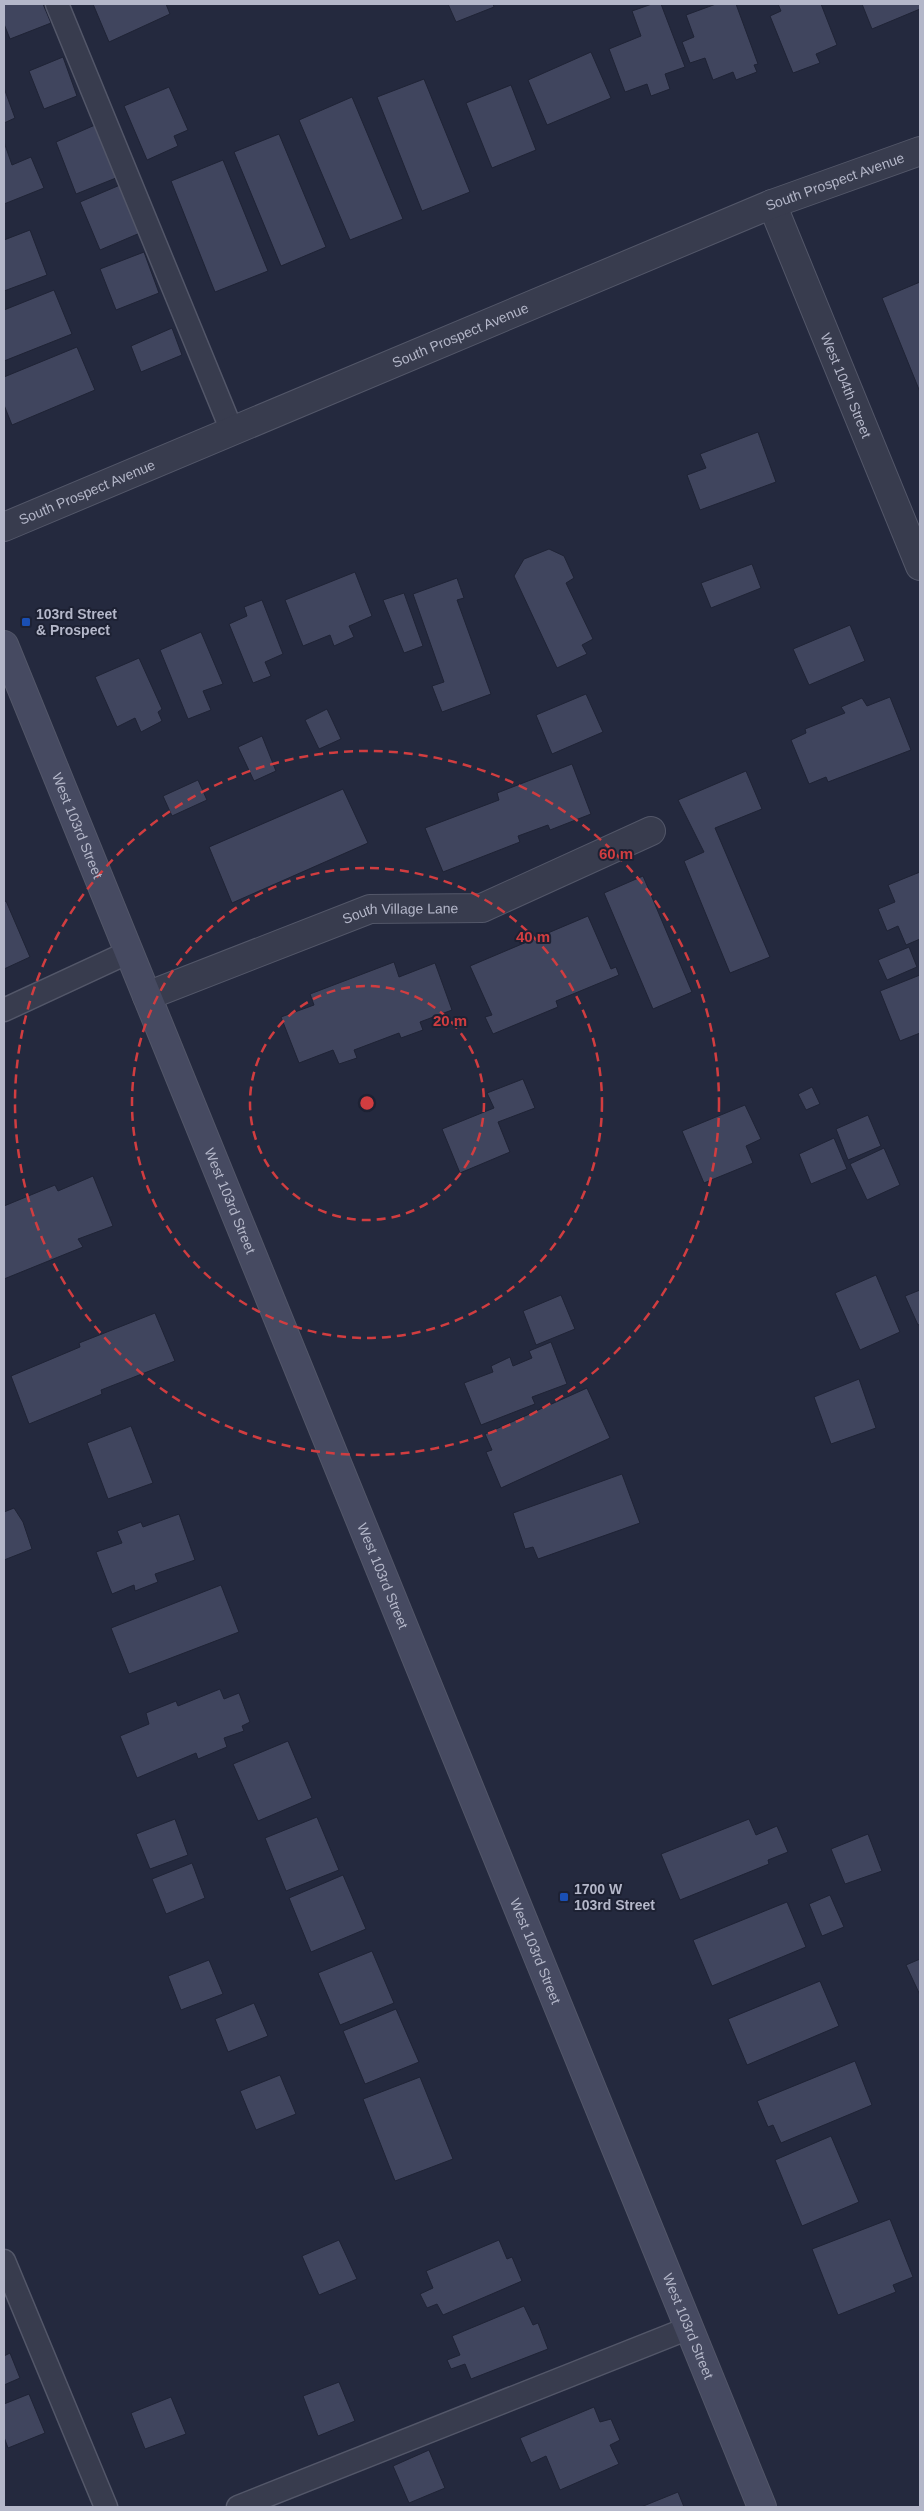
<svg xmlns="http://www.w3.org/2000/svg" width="924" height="2511" font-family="Helvetica,sans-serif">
<rect width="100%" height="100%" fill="#24293e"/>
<path fill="#40455e" stroke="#1f2335" d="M4,4h39l8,19 -41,16 -6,-15z
M93,4h73l4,10 -61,28z
M448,4h45l1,3 -38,15z
M652,4h9l24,63 -20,7 5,15 -19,7 -4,-12 -22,8 -16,-43 32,-13 -9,-25z
M716,4h20l22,60 -4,1 3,7 -21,8 -3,-8 -20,8 -8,-22 -15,5 -8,-21 12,-5 -8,-22z
M778,4h43l16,41 -21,9 4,9 -27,10 -23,-57 11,-5z
M862,4h58v5l-48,20z
M591,52l20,46 -64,27 -19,-45z
M63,57l14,39 -33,13 -15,-38z
M424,79l46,113 -48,19 -45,-114z
M511,85l25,65 -44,18 -26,-65z
M169,87l19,43 -14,6 4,10 -31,14 -23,-54z
M4,88l11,30 -11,5z
M352,97l51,122 -53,21 -51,-120z
M95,125l21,53 -40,16 -20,-52z
M279,134l47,113 -45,19 -47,-114z
M4,142l8,23 19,-8 13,31 -40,16z
M223,160l45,111 -53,21 -44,-111z
M120,185l20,48 -40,17 -20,-48z
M30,230l17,45 -43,16v-51z
M144,252l15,41 -43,17 -16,-41z
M920,282v110l-38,-94z
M54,290l18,44 -68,27v-51z
M172,328l10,27 -41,17 -10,-26z
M77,347l18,43 -83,35 -8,-20v-28z
M758,432l18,50 -76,28 -13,-35 19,-7 -6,-14z
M549,549l15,7 10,22 -8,5 27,56 -11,6 5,9 -30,14 -43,-92 10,-17z
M752,564l9,24 -50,20 -10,-25z
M355,572l17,44 -23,10 5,11 -20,9 -4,-11 -27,11 -18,-46z
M457,578l7,20 -7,2 34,94 -49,18 -10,-26 12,-4 -31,-88z
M404,593l19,53 -19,7 -21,-53z
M262,600l21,54 -18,8 6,14 -18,7 -24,-59 18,-8 -3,-9z
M850,625l15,36 -56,24 -16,-36z
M201,632l22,52 -20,7 8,19 -23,9 -28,-69z
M139,658l23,51 -4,3 4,9 -21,11 -6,-14 -18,9 -22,-50z
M586,694l17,38 -51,22 -16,-39z
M890,697l21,53 -83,32 -2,-5 -17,7 -18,-44 15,-7 -1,-4 40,-16 -4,-6 21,-9 5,8z
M327,709l14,30 -22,10 -14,-29z
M262,736l14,35 -22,10 -16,-34z
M572,764l19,50 -41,16 -2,-5 -30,11 2,6 -77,30 -18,-44 74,-28 -2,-7z
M746,771l16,38 -47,19 55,129 -40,16 -46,-112 20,-9 -26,-52z
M198,780l9,20 -35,16 -9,-20z
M343,789l25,54 -136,60 -23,-56z
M920,872v67l-14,6 -8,-19 -11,5 -9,-22 17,-7 -7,-17z
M643,876l49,116 -39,17 -49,-116z
M6,901l24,56 -26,12v-67z
M588,916l23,53 5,-2 3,8 -63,26 2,6 -65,27 -8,-17 7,-2 -22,-49z
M909,947l8,20 -30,13 -9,-20z
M394,962l5,15 36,-14 17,47 -32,12 3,8 -22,8 -2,-5 -45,17 3,8 -18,6 -6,-14 -34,13 -18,-46 33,-12 -4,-11z
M920,975v58l-20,8 -20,-50z
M523,1079l12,29 -37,14 12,30 -50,21 -18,-44 52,-21 -7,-15z
M812,1087l8,17 -14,6 -8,-16z
M745,1105l16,34 -15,7 7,17 -49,20 -22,-52z
M868,1115l13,31 -33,14 -12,-31z
M834,1138l13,31 -36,15 -12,-30z
M884,1148l16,37 -33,15 -17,-36z
M93,1176l20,50 -35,13 5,8 -79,32v-73l51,-21 3,6z
M876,1275l24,57 -40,18 -25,-57z
M920,1290v34l-2,1 -13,-29z
M561,1295l14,34 -39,16 -13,-34z
M155,1313l20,48 -74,29 1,4 -73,30 -18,-48 69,-29 -1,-4z
M551,1342l16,42 -35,13 3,7 -54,21 -17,-42 29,-11 -2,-6 19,-9 3,9 19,-8 -3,-7z
M859,1379l17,49 -45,16 -17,-47z
M587,1388l23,50 -109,50 -15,-36 6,-2 -7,-16z
M131,1426l22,57 -45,16 -21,-56z
M622,1474l18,49 -102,36 -5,-12 -8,2 -12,-36z
M14,1508l9,14 9,27 -28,11v-48z
M179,1514l16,46 -40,14 3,8 -23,9 -1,-6 -22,9 -16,-42 26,-9 -5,-12 24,-9 2,5z
M221,1585l18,47 -110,42 -18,-46z
M220,1689l4,10 15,-6 11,29 -8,4 2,5 -20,7 3,9 -29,12 -2,-6 -59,25 -17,-42 29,-12 -3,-11 30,-12 2,5z
M288,1741l24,57 -54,23 -25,-57z
M317,1817l22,53 -53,21 -21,-53z
M175,1819l13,36 -38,14 -14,-35z
M749,1819l7,16 21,-9 11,26 -20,8 1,4 -89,36 -19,-46z
M868,1834l14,37 -37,13 -14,-35z
M192,1863l13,35 -39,16 -14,-35z
M343,1875l23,54 -55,23 -22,-54z
M830,1895l14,32 -22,9 -13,-32z
M787,1902l19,45 -94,39 -19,-46z
M372,1951l22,52 -54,22 -22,-52z
M920,1959v36l-14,-30z
M209,1960l14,34 -42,16 -13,-34z
M820,1981l19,45 -92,39 -19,-46z
M254,2003l14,33 -40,16 -13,-33z
M396,2009l23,53 -54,22 -22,-53z
M855,2061l17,44 -91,38 -8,-18 -5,2 -11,-26z
M280,2075l16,39 -40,16 -16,-39z
M420,2077l33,82 -58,22 -32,-82z
M831,2136l28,66 -57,24 -27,-66z
M890,2219l23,58 -20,8 3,7 -58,23 -26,-66z
M339,2240l18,39 -38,16 -17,-39z
M499,2240l8,19 5,-2 10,24 -79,34 -6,-11 -10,4 -7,-14 13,-6 -7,-17z
M524,2306l9,19 5,-2 10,26 -77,30 -6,-15 -14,5 -4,-9 13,-5 -8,-19z
M10,2353l10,25 -16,7v-29z
M339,2382l16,39 -37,15 -15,-40z
M29,2394l16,39 -37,15 -4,-11v-33z
M171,2397l15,37 -41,15 -14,-36z
M594,2407l6,15 11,-3 9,21 -10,5 9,19 -59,26 -14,-34 -15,7 -11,-25z
M429,2450l16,38 -36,15 -16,-37z
M678,2492l6,15h-43z"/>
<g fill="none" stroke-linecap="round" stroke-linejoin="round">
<defs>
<path id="lane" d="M57,4l175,427
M4,1010l125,-58
M4,2261l102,246
M238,2507l451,-179"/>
<g id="street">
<path id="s1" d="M772,204l148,362"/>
<path id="s2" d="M4,527l768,-323 148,-53"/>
<path id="s3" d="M147,996l223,-87 112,-1 169,-77"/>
</g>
<g id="secondary">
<path id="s4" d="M4,645l758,1862"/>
</g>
</defs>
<use href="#lane" stroke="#535769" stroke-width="25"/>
<use href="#street" stroke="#535769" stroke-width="30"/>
<use href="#secondary" stroke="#535769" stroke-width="30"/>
<use href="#lane" stroke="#383c4e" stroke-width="22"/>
<use href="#street" stroke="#383c4e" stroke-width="28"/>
<use href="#secondary" stroke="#464a61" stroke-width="28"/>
</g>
<g fill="none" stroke="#d13d40" stroke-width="2.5" stroke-dasharray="9 6">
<circle cx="367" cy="1103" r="117"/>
<circle cx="367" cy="1103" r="235"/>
<circle cx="367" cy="1103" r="352"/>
</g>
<g fill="#1a4fb4" stroke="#1d2133" stroke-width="2">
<rect x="21" y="617" width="10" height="10" rx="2.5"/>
<rect x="559" y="1892" width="10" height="10" rx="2.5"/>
</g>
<g text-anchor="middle" stroke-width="4" stroke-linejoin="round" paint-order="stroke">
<g font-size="14" fill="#b4b7c9" stroke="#1d2133">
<text dy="5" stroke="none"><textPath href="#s2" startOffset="900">South Prospect Avenue</textPath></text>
<text dy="5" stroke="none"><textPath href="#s2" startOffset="495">South Prospect Avenue</textPath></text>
<text dy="5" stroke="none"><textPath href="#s1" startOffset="196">West 104th Street</textPath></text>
<text dy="5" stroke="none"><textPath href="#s2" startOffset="90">South Prospect Avenue</textPath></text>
<text dy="5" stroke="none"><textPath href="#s4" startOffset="195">West 103rd Street</textPath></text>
<text dy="5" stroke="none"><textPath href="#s3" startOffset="269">South Village Lane</textPath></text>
<text dy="5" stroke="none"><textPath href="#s4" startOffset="600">West 103rd Street</textPath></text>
<text dy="5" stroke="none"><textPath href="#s4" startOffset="1005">West 103rd Street</textPath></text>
<text dy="5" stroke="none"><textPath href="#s4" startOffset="1410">West 103rd Street</textPath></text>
<text dy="5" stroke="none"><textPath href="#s4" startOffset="1815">West 103rd Street</textPath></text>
</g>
<g font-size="14" font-weight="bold" fill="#b4b7c9" stroke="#1d2133" text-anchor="start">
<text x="36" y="619">103rd Street<tspan x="36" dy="16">&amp; Prospect</tspan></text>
<text x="574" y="1894">1700 W<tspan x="574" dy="16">103rd Street</tspan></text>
</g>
</g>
<circle cx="367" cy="1103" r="8" fill="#d13d40" stroke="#1d2133" stroke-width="2.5"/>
<g font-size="15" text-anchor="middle" font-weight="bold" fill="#d13d40" stroke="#1d2133" stroke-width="4" stroke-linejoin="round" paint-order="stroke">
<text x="616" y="859">60 m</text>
<text x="533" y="942">40 m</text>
<text x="450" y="1026">20 m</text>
</g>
<rect width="924" height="2511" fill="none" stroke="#b4b7c9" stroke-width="10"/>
</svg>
